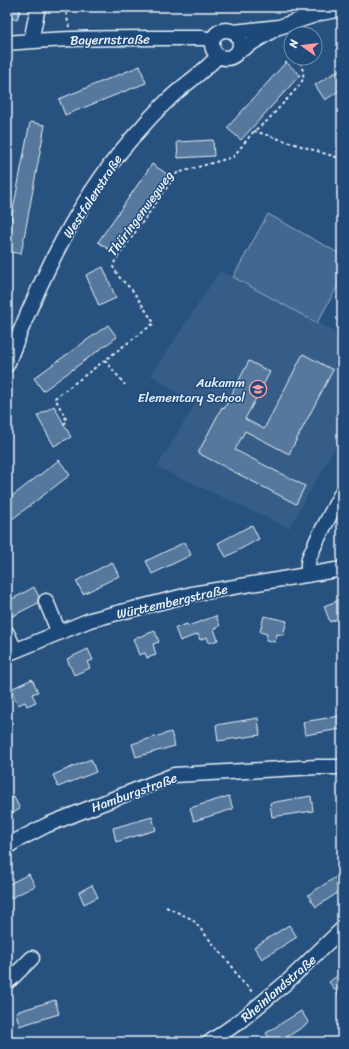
<svg xmlns="http://www.w3.org/2000/svg" width="349" height="1049" font-family="Sriracha,sans-serif">
<rect width="100%" height="100%" fill="#27517f"/>
<filter id="ink" filterUnits="userSpaceOnUse"><feTurbulence type="fractalNoise" baseFrequency=".025" numOctaves="2"/><feDisplacementMap in="SourceGraphic" scale="8" xChannelSelector="R" yChannelSelector="G"/><feConvolveMatrix kernelMatrix="1 2 1 2 8 2 1 2 1" color-interpolation-filters="sRGB"/></filter>
<g filter="url(#ink)">
<path fill="#355d88" d="M220,271l13,6 102,55 7,23v81l-53,92 -132,-61 38,-63 -44,-29z"/>
<path fill="#436891" stroke="#96acc4" d="M268,214l74,41v23l-25,45 -84,-46z"/>
<path fill="#57789d" stroke="#e8f1f8" d="M7,7h14l-4,13 -10,-3z
M286,62l14,13 -59,65 -14,-12z
M140,66l6,17 -81,32 -6,-16z
M342,68v21l-17,11 -10,-15z
M30,122l15,3 -24,129 -14,-3v-10z
M213,140l1,16 -36,2 -1,-16z
M152,164l15,10 -53,76h-4l-12,-8z
M103,267l13,31 -17,8 -13,-31z
M108,325l9,12 -74,54 -9,-13z
M303,354l30,16 -44,84 -44,-23 -10,19 70,36 -9,18 -98,-51 24,-46 2,2 25,-48 21,11 -25,47 19,10z
M54,406l17,31 -17,9 -17,-30z
M59,460l11,15 -63,48v-23z
M252,525l7,14 -33,18 -8,-14z
M185,542l6,13 -39,19 -6,-13z
M112,562l7,14 -36,18 -7,-13z
M34,587l5,10 -1,2v4l-31,16v-17z
M342,599v18l-12,5 -6,-16z
M216,616l4,10 -6,3 4,11 -9,3 -2,-6 -7,3 -2,-6 -18,7 -5,-13 12,-4 1,2z
M264,616l23,5 -4,14 -6,-1 -2,8 -9,-2 1,-6 -7,-2z
M155,631l4,11 -6,2 3,11 -9,3 -2,-5 -6,2 -6,-16z
M88,649l5,11 -6,2 3,6 -16,7 -7,-16z
M32,679l6,13 -6,2 4,8 -9,4 -2,-4 -7,3 -7,-16z
M339,716l2,13 -36,6 -2,-13z
M258,718l2,17 -42,6 -2,-16z
M171,732l4,14 -39,11 -4,-13z
M91,759l5,13 -38,15 -5,-12z
M229,796l4,13 -39,12 -4,-13z
M311,796l2,15 -41,6 -2,-14z
M14,797l6,12 -13,7v-16z
M152,817l4,13 -40,12 -3,-14z
M342,873v17l-26,17 -8,-12z
M29,874l6,12 -28,14v-15z
M92,885l6,12 -14,7 -5,-12z
M289,925l8,12 -35,22 -8,-12z
M342,972v27l-13,-17z
M55,1000l4,14 -40,12 -3,-14z
M301,1011l8,12 -30,19h-7l-6,-9z"/>
<g fill="none" stroke-linecap="round" stroke-linejoin="round">
<defs>
<path id="minor" d="M212 44a14 14 0 1 1 28 0a14 14 0 1 1-28 0Z
M233,32l46,-5 42,-14 21,-4
M31,41l7,-34
M7,43c61,-6 123,-5 185,-5h11l10,2
M239,51l36,-22
M7,365c33,-86 72,-171 136,-239 8,-10 18,-19 27,-28 16,-15 34,-26 48,-42
M308,575v-11l1,-6 8,-18 25,-48
M46,601l13,32
M7,633l8,17
M7,654l83,-34 102,-26 150,-25
M7,847l7,-5 33,-17 127,-50 143,-8h25
M7,982l4,-3 21,-21
M210,1042l30,-21 48,-40 54,-52"/>
</defs>
<use href="#minor" stroke="#e8f1f8" stroke-width="17"/>
<path stroke="#e8f1f8" stroke-width="2" stroke-dasharray="3 3" stroke-linecap="butt" d="M65,7l4,20
M254,131l88,28
M105,360l20,25
M64,424l3,-3 -12,-23 99,-75 -21,-32 -13,-13 -7,-11 2,-6 62,-88 56,-16 21,-26 13,-10 32,-35c8,-10 3,-17 0,-28
M166,907l26,12 40,47 7,13 8,7 6,7"/>
<use href="#minor" stroke="#1f4a7a" stroke-width="14"/>
</g>
</g>
<defs>
<symbol id="school-ring" viewBox="-11 -11 22 22"><circle r="9.5" fill="#1f4a7a" stroke="#ff9aa2" stroke-width="1.5"/><path d="M0-5L7-2L0 1L-7-2ZM-4 1L0 2.5L4 1V4Q0 6-4 4Z" fill="#ff9aa2"/></symbol>
</defs>
<g fill-rule="evenodd">
<use href="#school-ring" x="248" y="379" width="20" height="20"/>
</g>
<g text-anchor="middle" stroke-width="3" stroke-linejoin="round" paint-order="stroke">
<g font-size="13" fill="#e8f1f8" stroke="#1f4a7a">
<text transform="translate(110 39) rotate(-1)" y="5">Bayernstraße</text>
<text transform="translate(92 196) rotate(-57)" y="5">Westfalenstraße</text>
<text transform="translate(140 213) rotate(-54)" y="5">Thüringenwegweg</text>
<text transform="translate(172 601) rotate(-13)" y="5">Württembergstraße</text>
<text transform="translate(134 792) rotate(-20)" y="5">Hamburgstraße</text>
<text transform="translate(278 988) rotate(-41)" y="5">Rheinlandstraße</text>
</g>
<g font-size="13" fill="#e8f1f8" stroke="#1f4a7a" text-anchor="end">
<text x="245" y="387">Aukamm<tspan x="245" dy="15">Elementary School</tspan></text>
</g>
</g>
<rect width="349" height="1049" fill="none" stroke="#1f4a7a" stroke-width="24"/>
<rect x="12" y="12" width="325" height="1025" fill="none" stroke="#e8f1f8" stroke-width="1.5" filter="url(#ink)"/>
<g transform="translate(303 46) rotate(284)"><circle r="19" fill="#1f4a7a" stroke="#6f8dac"/>
<path d="M0-3L7 15L0 10L-7 15Z" fill="#ff9aa2"/>
<text y="-6" font-size="11" font-weight="bold" text-anchor="middle" fill="#e8f1f8">N</text>
</g>
</svg>
